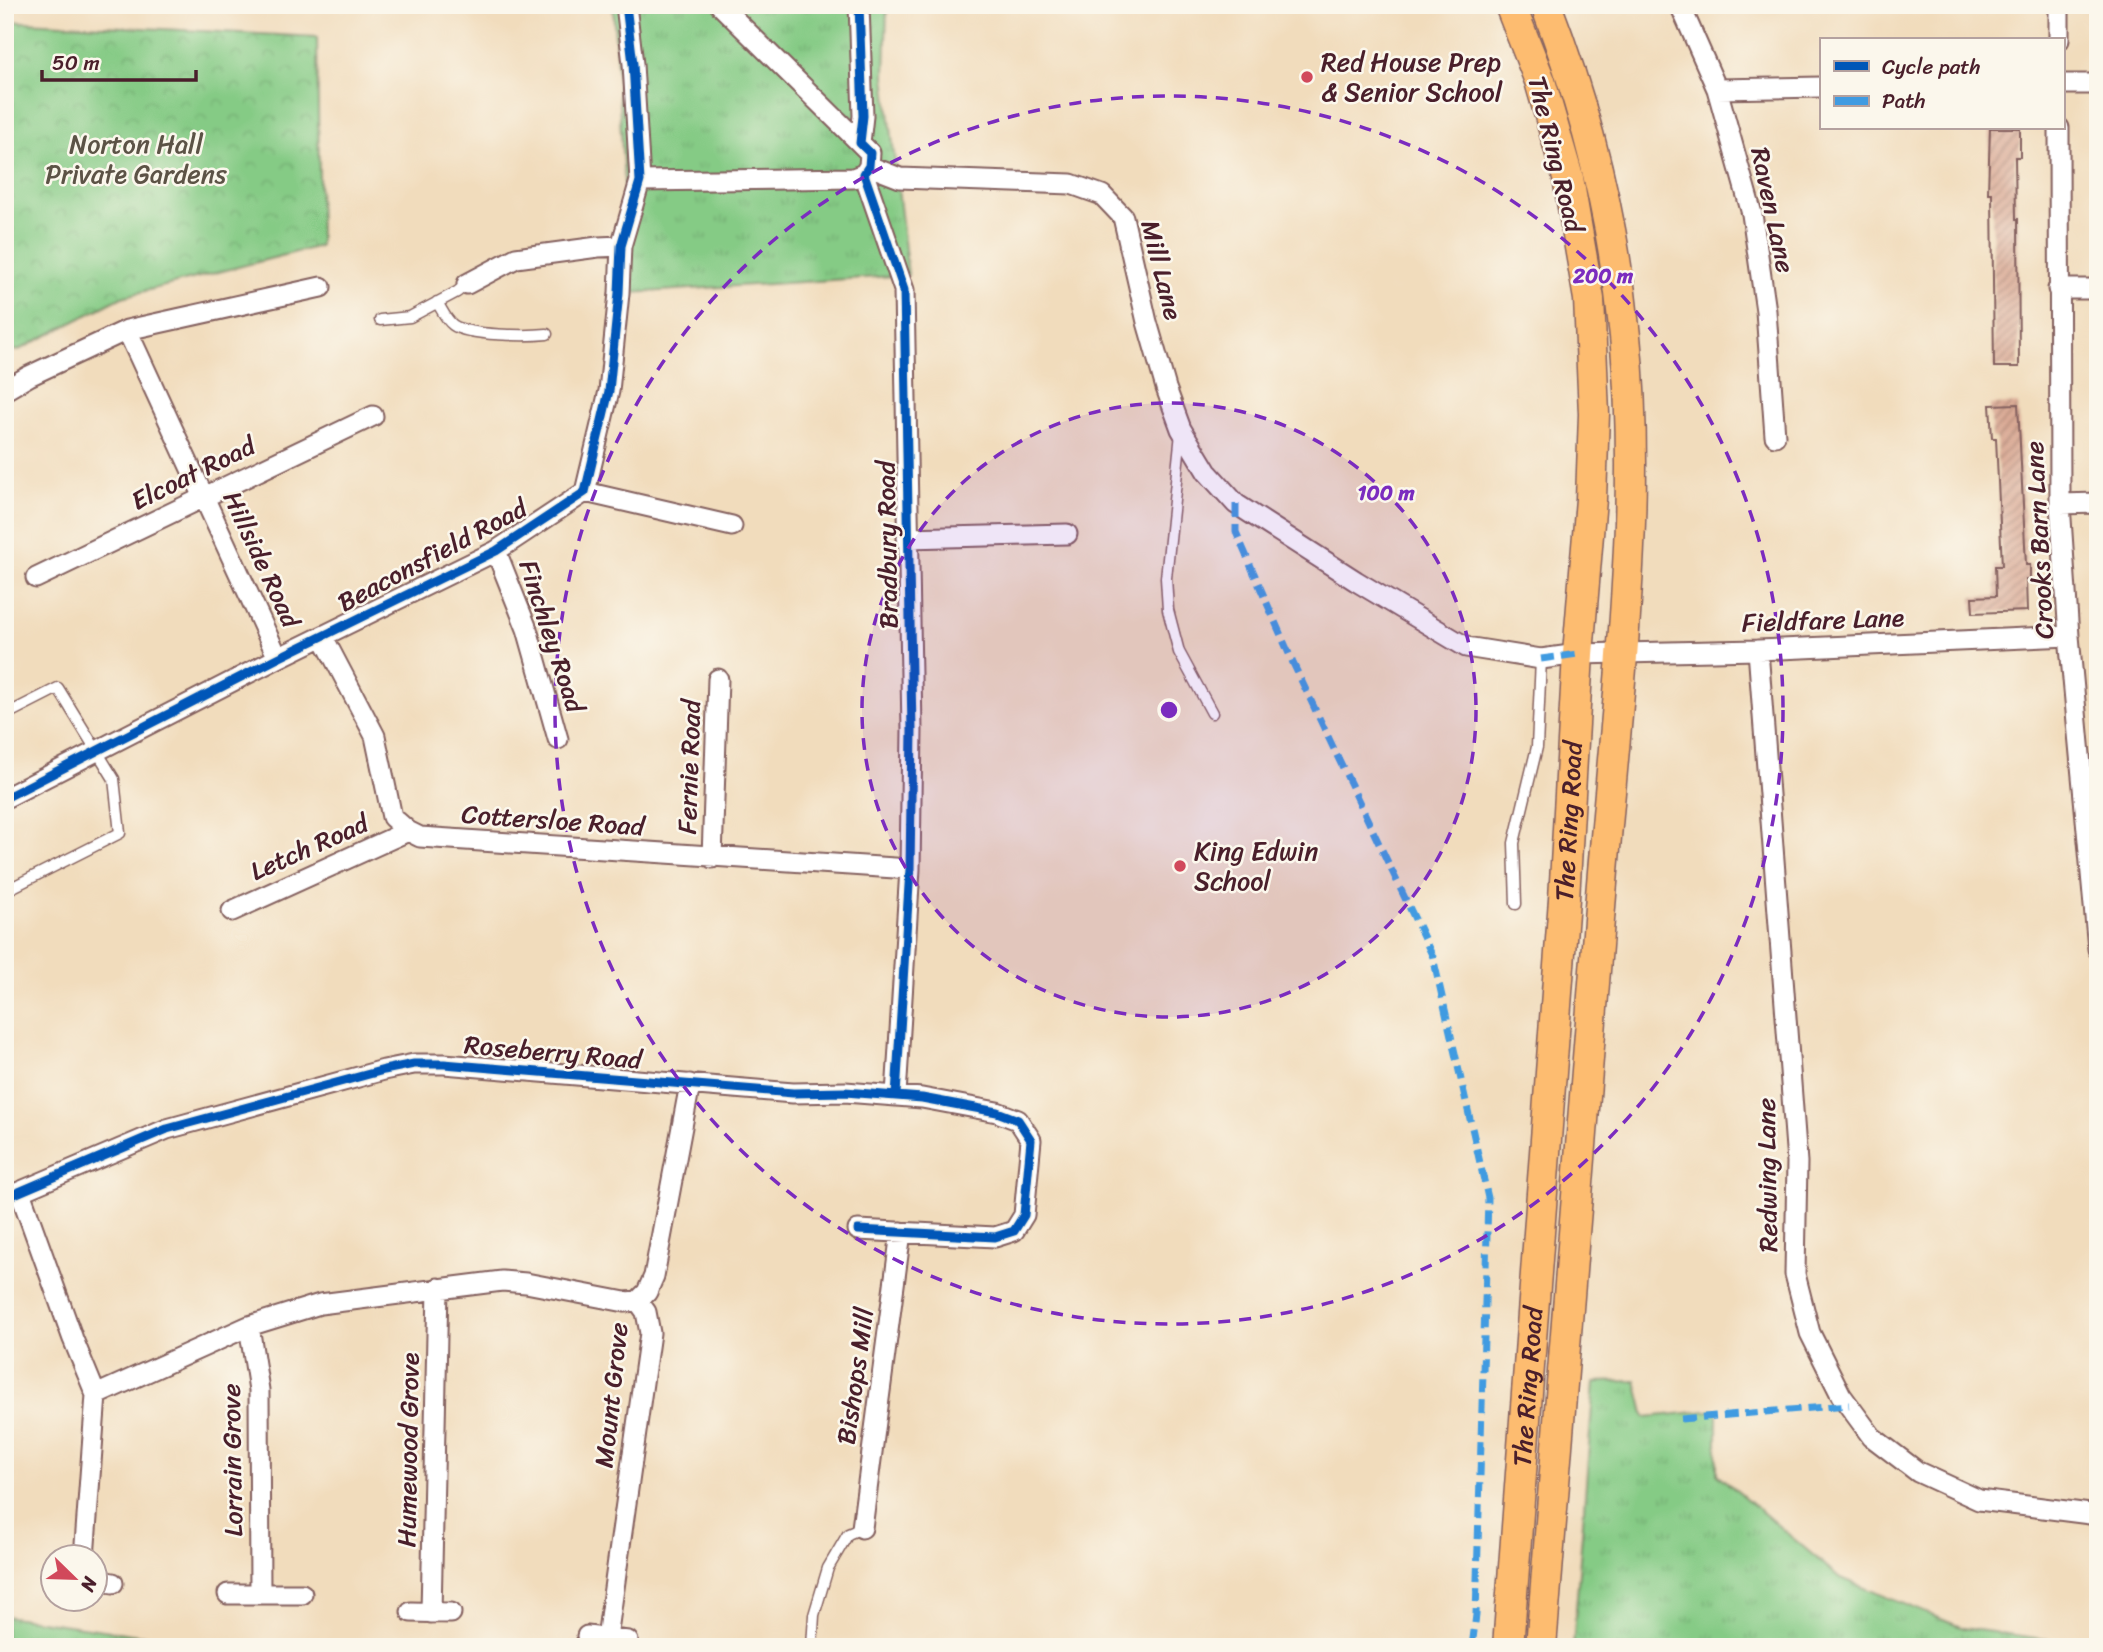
<svg xmlns="http://www.w3.org/2000/svg" width="2103" height="1652" font-family="Sriracha,sans-serif">
<defs>
<pattern id="grass-tufts" width="24" height="20" patternUnits="userSpaceOnUse" patternTransform="scale(1.75)"><rect width="24" height="20" fill="#85cb85"/><path d="M3 7l-1-3M5 7V3M7 7l1-3M15 17l-1-3M17 17v-4M19 17l1-3" fill="none" stroke="#74ae73"/></pattern>
<pattern id="park-crowns" width="20" height="18" patternUnits="userSpaceOnUse" patternTransform="scale(1.75)"><rect width="20" height="18" fill="#85cb85"/><path d="M2 6a3 3 0 1 1 6 0M12 15a3 3 0 1 1 6 0" fill="none" stroke="#74ae73"/></pattern>
<pattern id="building-hatch" width="6" height="6" patternUnits="userSpaceOnUse" patternTransform="scale(1.75)"><rect width="6" height="6" fill="#daaa95"/><path d="M-1 1l2-2M0 6l6-6M5 7l2-2" fill="none" stroke="#b38a7a"/></pattern>
</defs>
<rect width="100%" height="100%" fill="#fbf7ec"/>
<filter id="ink" filterUnits="userSpaceOnUse"><feTurbulence type="fractalNoise" baseFrequency=".0143" numOctaves="2"/><feDisplacementMap in="SourceGraphic" scale="14" xChannelSelector="R" yChannelSelector="G"/><feConvolveMatrix kernelMatrix="1 2 1 2 8 2 1 2 1" color-interpolation-filters="sRGB"/></filter>
<filter id="wash" filterUnits="userSpaceOnUse"><feTurbulence type="fractalNoise" baseFrequency=".00686" numOctaves="4" result="noise"/><feDisplacementMap in="SourceGraphic" scale="28" xChannelSelector="R" yChannelSelector="G"/><feGaussianBlur stdDeviation="1.57" result="paint"/><feColorMatrix in="noise" values="0 0 0 0 0 0 0 0 0 0 0 0 0 0 0 0 0 1.4 0 .05"/><feComposite in="paint" operator="in"/></filter>
<g filter="url(#wash)">
<rect width="100%" height="100%" fill="#f1dcbc"/>
<path fill="url(#grass-tufts)" stroke="#687558" stroke-width="2" d="M613,5h274l-2,71 23,199 -277,18z
M1636,1381l9,36 72,-7v64l123,104 123,50 95,13 40,1v5h-525l21,-265z
M5,1616l203,29 11,2h-214z"/>
<path fill="url(#park-crowns)" stroke="#687558" stroke-width="2" d="M5,21l312,16 3,209 -198,51 -105,54 -12,-3z"/>
<g id="blocks">
<path fill="url(#building-hatch)" d="M1990,128h30v29h-5l1,62h2l1,148h-25l-2,-174h-4z
M2018,404l8,161h4v15h-4l1,31 -54,2 -1,-16 24,-1 -1,-30h7l-6,-128h-4l-2,-33z"/>
</g>
</g>
<g filter="url(#ink)">
<use href="#blocks" fill-opacity="0" stroke="#84615e" stroke-width="2"/>
<g fill="none" stroke-linecap="round" stroke-linejoin="round">
<defs>
<path id="lane" d="M437,302c5,8 9,18 16,23 15,11 75,11 94,9
M380,320l30,-3 47,-25 10,-8
M1181,433l-15,145 2,32 11,42 33,61
M5,715l53,-27 56,91 6,54 -115,58
M1516,904l-2,-61 23,-96 4,-88
M812,1647l2,-32 14,-47 20,-34 14,-6"/>
<path id="street" d="M720,5l140,138
M859,5l4,111 -3,27 10,10 -1,13 -5,8 40,116 8,440 -2,139 -14,226
M1680,5l37,84 35,125 14,97 9,125
M2059,40v-35
M2063,84h35
M1717,89l104,-2
M2059,128l1,376 9,132 29,313
M869,166l31,12 171,6 31,11 21,22 24,105 19,66 15,41 26,43 29,32 120,77 110,66 75,12 37,-5 180,-4 311,-14
M640,181l213,-3 11,-4
M467,284l49,-26 82,-11 23,-1
M2058,289h40
M127,330l151,328
M5,390l24,-14 98,-46 194,-43
M585,492l147,34
M2060,504l38,-1
M907,538l160,-4
M496,551l31,78 31,110
M36,578l337,-162
M323,637l52,99 17,81 16,14 12,6 490,32
M1758,650l39,512 -2,112 15,59 31,62 31,42 46,35 61,28 119,15
M5,798l273,-140 218,-107 89,-59 24,-101 10,-98 2,-47 19,-65 -7,-117 -7,-59
M712,858l6,-179
M232,911l176,-80
M20,1192l53,147 23,56 153,-69 71,-22 182,-23 24,2 99,19 13,-1
M5,1198l162,-69 217,-59 30,-6h30l349,29 52,-1 77,6 75,14 21,8 13,20 -7,75 -10,16 -19,6 -137,-7
M249,1326l10,64 1,204
M862,1528l39,-296
M84,1558l12,-163
M94,1580l19,3
M228,1594h74
M411,1612l40,1
M431,1613l7,-325
M587,1636l41,5
M607,1638l43,-305 -4,-21 -8,-11 9,-9 7,-16 36,-192"/>
<g id="primary">
<path id="s1" d="M1508,1647l56,-748 14,-245 13,-155 3,-85 -5,-115 -21,-121 -28,-97 -30,-76"/>
<path d="M1541,1647c18,-238 37,-476 57,-714 6,-80 14,-160 21,-240 10,-118 18,-239 6,-357 -11,-114 -38,-224 -79,-331"/>
</g>
</defs>
<use href="#lane" stroke="#84615e" stroke-width="13"/>
<use href="#street" stroke="#84615e" stroke-width="23"/>
<use href="#primary" stroke="#84615e" stroke-width="33"/>
<use href="#lane" stroke="#fff" stroke-width="10"/>
<use href="#street" stroke="#fff" stroke-width="19"/>
<use href="#primary" stroke="#fdbc70" stroke-width="30"/>
<path stroke="#409be1" stroke-width="7" stroke-dasharray="14 7" stroke-linecap="butt" d="M1236,504v28l57,131 140,294 55,241 -12,417 -4,32
M1541,659l37,-5
M1681,1419l168,-14"/>
<defs>
<path id="cycleway" d="M859,5l4,111 -3,27 10,10 -1,13 -5,8 40,116 8,440 -2,139 -14,226
M5,798l273,-140 218,-107 89,-59 24,-101 10,-98 2,-47 19,-65 -7,-117 -7,-59
M5,1198l162,-69 217,-59 30,-6h30l349,29 52,-1 77,6 75,14 21,8 13,20 -7,75 -10,16 -19,6 -137,-7"/>
</defs>
<use href="#cycleway" stroke="#fbf7ec" stroke-width="13"/>
<use href="#cycleway" stroke="#0057b8" stroke-width="9"/>
</g>
</g>
<circle cx="1169" cy="710" r="307" fill="#7b2cbf" fill-opacity=".12"/>
<g fill="none" stroke="#7b2cbf" stroke-width="3.5" stroke-dasharray="12 9">
<circle cx="1169" cy="710" r="307"/>
<circle cx="1169" cy="710" r="614"/>
</g>
<g fill="#d1495b" stroke="#fbf7ec" stroke-width="2.5">
<circle cx="1307" cy="77" r="7"/>
<circle cx="1180" cy="866" r="7"/>
</g>
<g text-anchor="middle" stroke-width="5" stroke-linejoin="round" paint-order="stroke">
<g font-size="26" fill="#4a1f2b" stroke="#fbf7ec" text-anchor="start">
<text x="1321" y="71">Red House Prep<tspan x="1321" dy="30">&amp; Senior School</tspan></text>
<text x="1194" y="860">King Edwin<tspan x="1194" dy="30">School</tspan></text>
</g>
<g font-size="26" fill="#5c5346" stroke="#fbf7ec">
<text x="136" y="153">Norton Hall<tspan x="136" dy="30">Private Gardens</tspan></text>
</g>
<g font-size="26" fill="#4a1f2b" stroke="#fbf7ec">
<text transform="translate(1556 154) rotate(76)" y="9">The Ring Road</text>
<text transform="translate(1773 210) rotate(78)" y="9">Raven Lane</text>
<text transform="translate(1162 270) rotate(76)" y="9">Mill Lane</text>
<text transform="translate(193 473) rotate(-26)" y="9">Elcoat Road</text>
<text transform="translate(2039 540) rotate(-93)" y="9">Crooks Barn Lane</text>
<text transform="translate(887 545) rotate(-91)" y="9">Bradbury Road</text>
<text transform="translate(432 555) rotate(-28)" y="9">Beaconsfield Road</text>
<text transform="translate(262 559) rotate(65)" y="9">Hillside Road</text>
<text transform="translate(1823 620) rotate(-2)" y="9">Fieldfare Lane</text>
<text transform="translate(552 636) rotate(72)" y="9">Finchley Road</text>
<text transform="translate(689 767) rotate(-88)" y="9">Fernie Road</text>
<text transform="translate(553 820) rotate(4)" y="9">Cottersloe Road</text>
<text dy="9" stroke="none"><textPath href="#s1" startOffset="828">The Ring Road</textPath></text>
<text transform="translate(309 847) rotate(-24)" y="9">Letch Road</text>
<text transform="translate(553 1052) rotate(5)" y="9">Roseberry Road</text>
<text transform="translate(1767 1175) rotate(-91)" y="9">Redwing Lane</text>
<text transform="translate(855 1376) rotate(-82)" y="9">Bishops Mill</text>
<text dy="9" stroke="none"><textPath href="#s1" startOffset="261">The Ring Road</textPath></text>
<text transform="translate(611 1395) rotate(-84)" y="9">Mount Grove</text>
<text transform="translate(408 1450) rotate(-89)" y="9">Humewood Grove</text>
<text transform="translate(232 1460) rotate(-91)" y="9">Lorrain Grove</text>
</g>
</g>
<circle cx="1169" cy="710" r="10" fill="#7b2cbf" stroke="#fbf7ec" stroke-width="3.5"/>
<g font-size="21" text-anchor="middle" font-weight="bold" fill="#7b2cbf" stroke="#fbf7ec" stroke-width="5" stroke-linejoin="round" paint-order="stroke">
<text x="1603" y="283">200 m</text>
<text x="1386" y="500">100 m</text>
</g>
<rect width="2103" height="1652" fill="none" stroke="#fbf7ec" stroke-width="28"/>
<rect x="1820" y="38" width="245" height="91" fill="#fbf7ec" stroke="#b4a19f" stroke-width="2"/>
<rect x="1834" y="61" width="35" height="10" fill="#0057b8" stroke="#b4a19f" stroke-width="2"/>
<text x="1882" y="74" font-size="21" fill="#4a1f2b">Cycle path</text>
<rect x="1834" y="96" width="35" height="10" fill="#409be1" stroke="#b4a19f" stroke-width="2"/>
<text x="1882" y="108" font-size="21" fill="#4a1f2b">Path</text>
<g transform="translate(74 1578) rotate(113)"><circle r="33" fill="#fbf7ec" stroke="#b4a19f" stroke-width="2"/>
<path d="M0-5L12 26L0 18L-12 26Z" fill="#d1495b"/>
<text y="-10" font-size="19" font-weight="bold" text-anchor="middle" fill="#4a1f2b">N</text>
</g>
<path d="M42 70v10h154v-10" fill="none" stroke="#4a1f2b" stroke-width="3.5"/>
<text x="52" y="70" font-size="21" fill="#4a1f2b" stroke="#fbf7ec" stroke-width="5" paint-order="stroke">50 m</text>
</svg>
